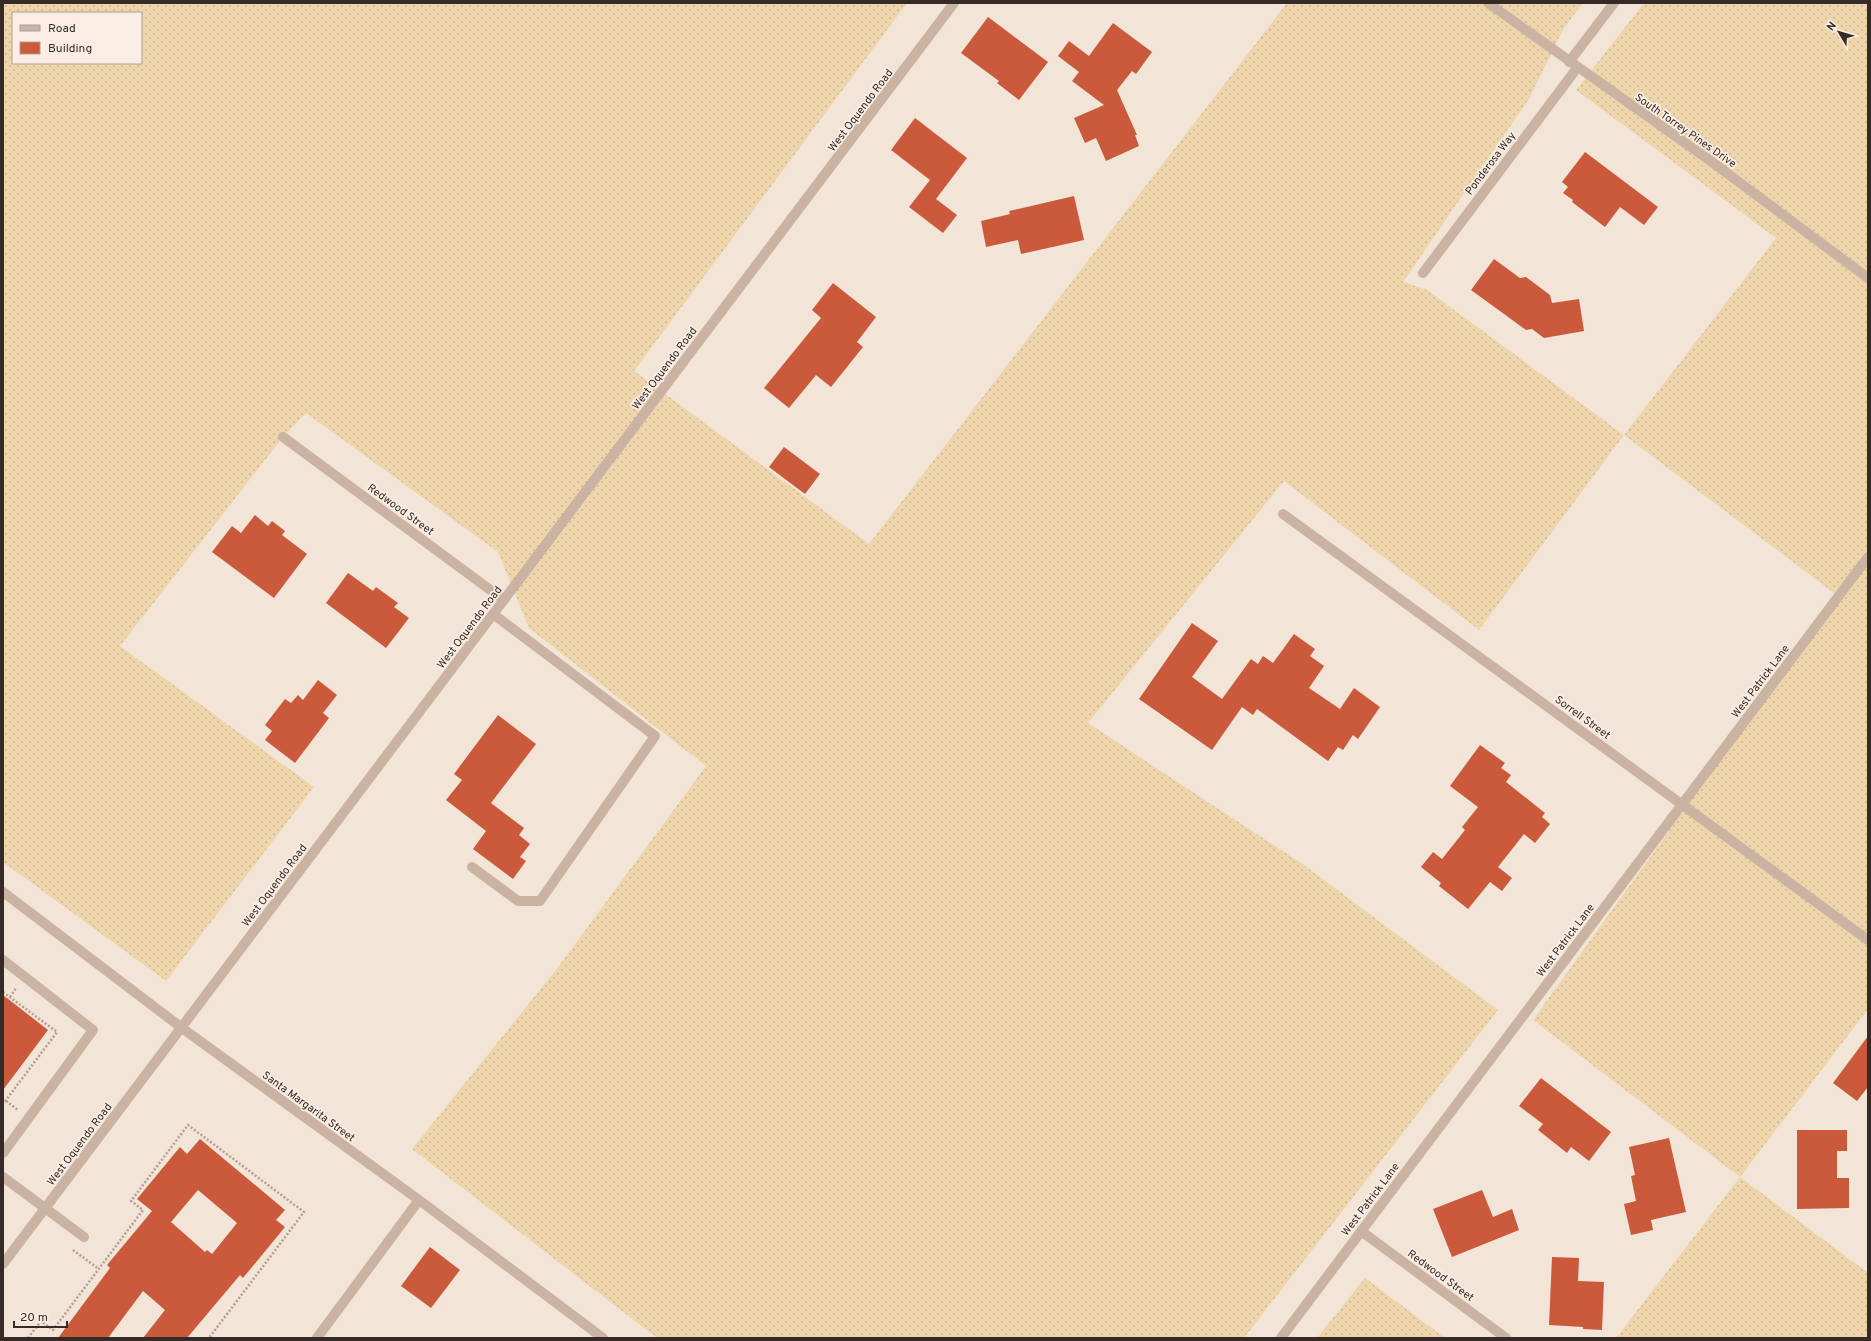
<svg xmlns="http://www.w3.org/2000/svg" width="1871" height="1341" font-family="Overpass,sans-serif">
<defs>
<pattern id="sand-dots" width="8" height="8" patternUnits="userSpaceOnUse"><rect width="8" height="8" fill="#efd5ac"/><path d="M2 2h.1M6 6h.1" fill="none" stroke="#ceb794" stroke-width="1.8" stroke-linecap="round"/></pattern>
</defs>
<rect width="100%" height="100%" fill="#f2e4d7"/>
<path fill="url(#sand-dots)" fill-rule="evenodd" d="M3,3h904l-273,368 235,173 418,-541h296l-19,25 -35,71 -126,183 24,8 197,145 152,-197 -200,-148 68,-87h224v1006l-128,168 128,96v65h-252l124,-161 -207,-157 305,-424 -214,-161 -145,195 -195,-149 -196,242 216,142 194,145 -254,328h-587l-245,-189 147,-183 147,-200 -177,-138 -31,-76 -192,-139 -23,24 -163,209 194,141 -148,194 -163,-119zM13,13h128v50h-128z
M1365,1278l80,60h-128z"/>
<path fill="#cb593c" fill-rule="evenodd" d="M988,17l60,45 -29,38 -22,-17 2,-2 -38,-28z
M1113,23l39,29 -16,22 -4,-3 -15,19 20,45h-2l4,11 -33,15 -10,-23 -11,5 -11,-25 30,-13 -32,-24 7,-9 -21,-16 11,-15 20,15z
M915,118l52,40 -31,41 21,16 -14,18 -34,-26 21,-27 -39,-30z
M1585,152l73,55 -14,18 -24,-18 -15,20 -33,-25 1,-2 -10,-7 5,-6 -6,-5z
M1074,196l10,44 -63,14 -3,-14 -32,7 -5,-26 29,-7 -1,-3z
M1494,259l26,19 6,-1 24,18 2,8 27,-4 5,32 -40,7 -12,-9 -6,1 -55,-40z
M833,283l43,34 -19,25 6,5 -32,40 -15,-12 -27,33 -25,-20 57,-70 -9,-8z
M784,447l36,27 -15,20 -36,-27z
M255,515l13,11 4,-5 13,10 -3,4 25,19 -33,44 -62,-46 20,-26 9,7z
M348,573l25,18 3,-4 22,16 -4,4 15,11 -23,30 -60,-45z
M1192,623l26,18 -26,36 30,22 29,-40 7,5 5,-8 10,7 21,-29 21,15 -5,7 14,10 -15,22 31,21 14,-21 26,19 -22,32 -5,-4 -10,15 -5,-3 -10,14 -71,-52 -4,6 -11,-8 -30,43 -73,-51z
M318,680l19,15 -14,18 6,5 -34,45 -30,-23 7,-9 -7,-6 20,-26 6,4 7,-8 5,5z
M498,715l38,29 -45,59 33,25 -5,7 11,9 -10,13 6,4 -13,18 -40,-30 13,-18 -40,-31 16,-20 -8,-6z
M1480,745l25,18 -4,5 10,7 -5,7 39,31 -3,4 8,7 -15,19 -11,-9 -26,33 14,11 -10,13 -12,-9 -22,27 -29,-23 2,-3 -20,-16 12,-15 9,7 23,-29 -3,-3 16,-20 -28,-21z
M3,995l45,35 -45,60z
M1868,1036v51l-11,14 -24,-18z
M1541,1078l70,54 -22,29 -18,-14 -4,6 -29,-23 5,-6 -24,-18z
M1797,1130h50v21h-10v27h12v30l-52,1z
M1669,1138l17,74 -35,8 2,10 -22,5 -7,-31 12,-3 -5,-25 4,-1 -6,-28z
M200,1139l85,71 -9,10 9,7 -42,51 -3,-3 -53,63h-44l22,-28 -22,-19 -35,47h-50l52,-70 -3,-3 45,-54 -15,-12 43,-52 7,7zM198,1190l39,33 -25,31 -5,-4 -2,2 -34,-30z
M1482,1190l11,27 19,-8 7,21 -67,27 -19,-48z
M430,1247l30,23 -29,38 -30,-22z
M1552,1257l27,1 -1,23 26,1 -2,48 -19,-1v-2l-34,-2z"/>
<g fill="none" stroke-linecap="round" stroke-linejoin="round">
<path stroke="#b69d8d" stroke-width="2.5" stroke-dasharray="2 2" stroke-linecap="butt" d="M3,992l54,40 -54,72
M10,997l6,-9
M6,1101l12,9
M73,1250l26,19
M28,1338l13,-17 12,9 90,-120 -12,-9 57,-76 116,87 -95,126"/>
<path stroke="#cab3a3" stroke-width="10" d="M1488,3l224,159 156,116
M1569,62l45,-59
M1423,273l154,-205
M283,437l221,163
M1283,514l585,426
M472,867l46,34h22l115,-165 -162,-122
M3,892l179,136 237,172 184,138
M3,960l90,70 -90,123
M3,1177l81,60
M1361,1231l145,107
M3,1264l951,-1261
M317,1338l102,-138
M1281,1338l587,-781"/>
</g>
<g text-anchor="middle" stroke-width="3.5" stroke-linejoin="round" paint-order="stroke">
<g font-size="11" fill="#352a25" stroke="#faeee4">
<text transform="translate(860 110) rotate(-53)" y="4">West Oquendo Road</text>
<text transform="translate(1686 130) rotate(35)" y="4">South Torrey Pines Drive</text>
<text transform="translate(1490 163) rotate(-53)" y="4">Ponderosa Way</text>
<text transform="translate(664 368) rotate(-53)" y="4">West Oquendo Road</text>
<text transform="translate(401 509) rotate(36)" y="4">Redwood Street</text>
<text transform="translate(469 627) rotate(-53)" y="4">West Oquendo Road</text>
<text transform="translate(1760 681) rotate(-53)" y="4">West Patrick Lane</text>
<text transform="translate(1583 717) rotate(36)" y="4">Sorrell Street</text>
<text transform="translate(274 885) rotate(-53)" y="4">West Oquendo Road</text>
<text transform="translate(1565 940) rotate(-53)" y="4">West Patrick Lane</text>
<text transform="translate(309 1106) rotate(36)" y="4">Santa Margarita Street</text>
<text transform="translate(79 1144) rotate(-53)" y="4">West Oquendo Road</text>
<text transform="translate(1370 1199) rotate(-53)" y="4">West Patrick Lane</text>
<text transform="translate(1441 1275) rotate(36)" y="4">Redwood Street</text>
</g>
</g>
<rect width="1871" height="1341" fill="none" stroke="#352a25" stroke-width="8"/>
<rect x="12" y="12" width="130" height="52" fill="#faeee4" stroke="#aba098"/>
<rect x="20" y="25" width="20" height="6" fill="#cab3a3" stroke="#aba098"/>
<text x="48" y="32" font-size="12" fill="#352a25">Road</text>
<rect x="20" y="42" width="20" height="12" fill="#cb593c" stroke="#aba098"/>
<text x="48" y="52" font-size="12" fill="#352a25">Building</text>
<g transform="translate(1839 32) rotate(308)" stroke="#faeee4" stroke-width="3" paint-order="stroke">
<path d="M0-3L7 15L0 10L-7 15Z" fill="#352a25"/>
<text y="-6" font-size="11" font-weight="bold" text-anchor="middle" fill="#352a25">N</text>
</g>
<path d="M14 1321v6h53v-6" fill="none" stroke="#352a25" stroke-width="2"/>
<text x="20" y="1321" font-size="12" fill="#352a25" stroke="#faeee4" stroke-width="3" paint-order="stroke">20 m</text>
</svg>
